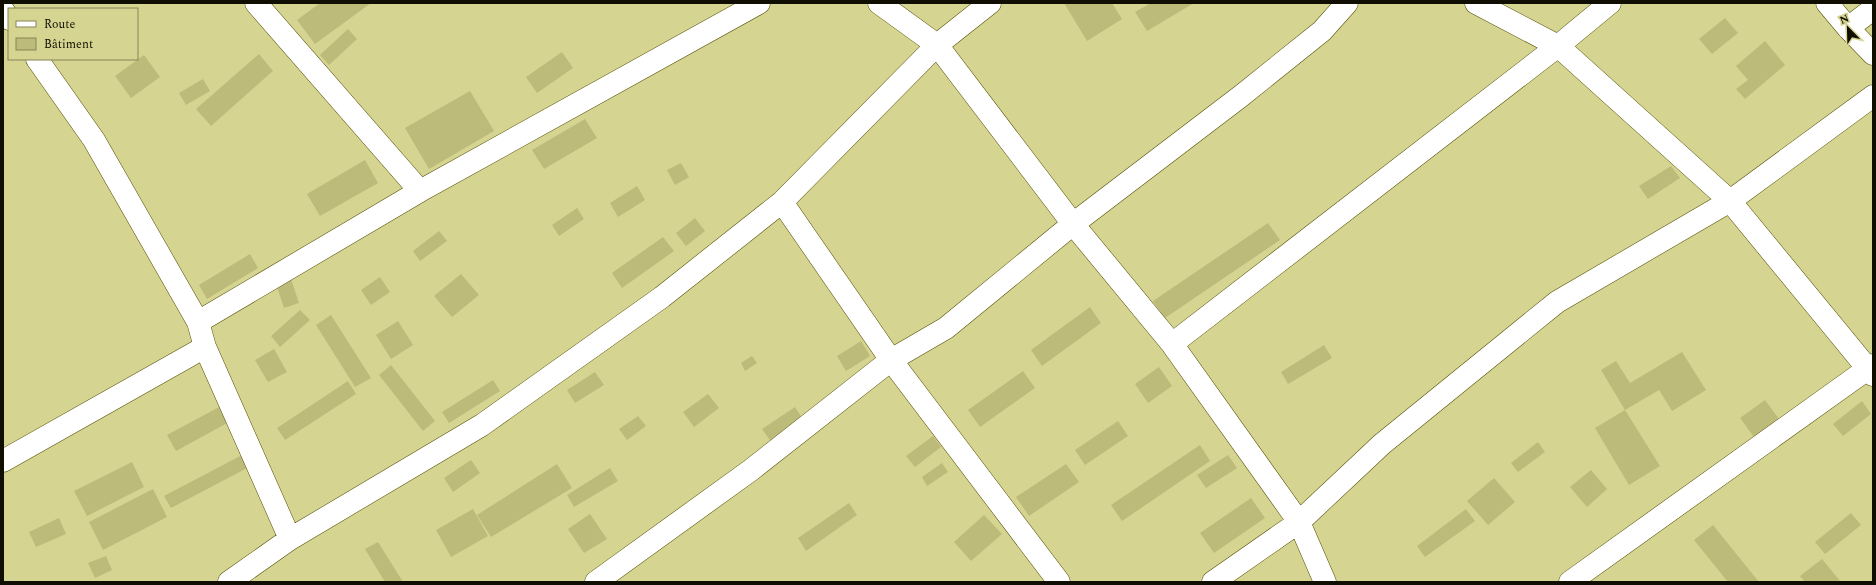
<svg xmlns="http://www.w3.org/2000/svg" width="1876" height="585" font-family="Spectral,serif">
<rect width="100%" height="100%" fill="#d6d491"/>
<path fill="#bdbb79" d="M320,3h51l-56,41 -18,-24z
M1064,3h48l10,16 -35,22z
M1151,3h43l-47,28 -12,-19z
M1725,18l13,15 -26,21 -13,-15z
M348,29l9,10 -28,26 -9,-10z
M1765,41l20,24 -40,34 -9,-10 12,-9 -12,-14z
M562,52l11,16 -36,25 -11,-16z
M259,54l14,17 -62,55 -15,-17z
M144,55l16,22 -29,21 -16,-22z
M203,79l7,12 -24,14 -7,-12z
M470,91l24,40 -65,38 -24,-41z
M585,119l12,19 -53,31 -12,-19z
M365,160l13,23 -58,33 -13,-22z
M681,163l8,14 -14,8 -8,-15z
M1671,166l9,12 -32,21 -9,-13z
M637,186l8,14 -27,17 -8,-14z
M577,208l7,11 -25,17 -7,-11z
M695,218l10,13 -19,15 -10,-13z
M1268,223l12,17 -115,78 -12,-17z
M439,231l8,10 -27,20 -7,-10z
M663,237l11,14 -52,37 -10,-15z
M250,254l8,14 -51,31 -8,-14z
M289,273l10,30 -15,5 -10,-30z
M461,274l18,21 -27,22 -18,-21z
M380,277l10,15 -19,13 -10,-15z
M1090,307l11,16 -59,43 -11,-16z
M300,310l10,10 -30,27 -9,-11z
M331,315l40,63 -16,9 -39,-62z
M398,321l15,24 -22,14 -15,-24z
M861,341l9,15 -24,15 -9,-15z
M1324,345l8,13 -44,26 -7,-12z
M274,349l13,23 -19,10 -13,-22z
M1682,352l24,38 -34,21 -13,-21 -34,20 35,56 -31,19 -34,-57 30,-18 -24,-40 15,-9 14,22z
M752,356l5,7 -12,8 -4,-8z
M391,365l44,56 -12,10 -44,-56z
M1159,367l13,19 -24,17 -13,-19z
M1023,371l12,17 -55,39 -12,-17z
M595,372l9,13 -29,18 -8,-13z
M493,380l7,11 -51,32 -7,-11z
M348,381l8,13 -71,46 -8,-12z
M708,394l11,14 -25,19 -11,-15z
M1765,400l14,19 -25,18 -14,-19z
M1862,401l9,13 -28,22 -10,-12z
M221,406l8,16 -53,29 -9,-16z
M795,407l9,14 -32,22 -10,-14z
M638,416l8,10 -19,14 -8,-11z
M1118,421l10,15 -43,29 -10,-15z
M933,436l8,11 -26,20 -9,-11z
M1538,442l7,10 -27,20 -7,-9z
M1200,445l10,16 -88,60 -11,-16z
M244,454l7,12 -80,42 -7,-12z
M1228,455l9,13 -31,20 -9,-13z
M471,460l9,13 -27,19 -9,-14z
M132,462l12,25 -57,29 -13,-25z
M942,463l6,9 -21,14 -5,-9z
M557,464l15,24 -81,49 -14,-22z
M1066,464l13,18 -50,34 -13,-19z
M610,468l8,13 -44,26 -7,-12z
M1591,470l16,19 -20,18 -17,-20z
M1494,478l21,24 -27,23 -21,-24z
M153,489l14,28 -64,33 -14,-28z
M1251,498l14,20 -51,35 -14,-20z
M849,503l8,12 -51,36 -8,-13z
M473,509l15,27 -37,21 -15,-27z
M1466,509l9,12 -50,36 -8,-11z
M1851,513l10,12 -36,29 -10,-12z
M590,514l17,25 -23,14 -16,-24z
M984,515l18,19 -31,27 -17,-19z
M59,518l7,16 -30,13 -7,-15z
M1713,525l46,57h-31l-34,-42z
M378,542l25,40h-18l-20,-33z
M106,556l6,14 -17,8 -7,-15z
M1822,559l18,22 -1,1h-34l-5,-6z"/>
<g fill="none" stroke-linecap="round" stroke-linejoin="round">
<defs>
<path id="minor" d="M256,3l164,188
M879,3l58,42 136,179 99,120 127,178 26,60
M1476,3l82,43 172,155 143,174
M1827,3l21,25 25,26
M3,10l6,9
M1848,28l25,-19
M37,59l57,81 104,182 7,25 85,192
M782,202l109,158 168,222
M198,322l222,-131 339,-188
M1172,344l386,-298 52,-43
M3,461l202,-114
M229,582l61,-43 192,-114 180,-128 120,-95 155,-157 53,-42
M596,582l155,-112 140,-110 55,-32 127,-104 168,-128 81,-65 25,-28
M1213,582l86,-60 83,-78 175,-142 173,-101 143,-105
M1570,582l303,-217"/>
</defs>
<use href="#minor" stroke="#524f04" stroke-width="23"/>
<use href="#minor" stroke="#fff" stroke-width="22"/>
</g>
<rect width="1876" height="585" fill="none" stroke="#0f0e00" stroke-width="8"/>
<rect x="8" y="8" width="130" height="52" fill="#d6d491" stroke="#868557"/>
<rect x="16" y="21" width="20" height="6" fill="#ffffff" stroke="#868557"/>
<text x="44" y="28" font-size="12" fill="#0f0e00">Route</text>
<rect x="16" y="38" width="20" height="12" fill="#bdbb79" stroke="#868557"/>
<text x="44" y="48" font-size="12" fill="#0f0e00">Bâtiment</text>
<g transform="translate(1848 28) rotate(337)" stroke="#d6d491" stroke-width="3" paint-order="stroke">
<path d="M0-3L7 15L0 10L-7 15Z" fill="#0f0e00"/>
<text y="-6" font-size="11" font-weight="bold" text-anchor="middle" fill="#0f0e00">N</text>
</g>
</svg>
